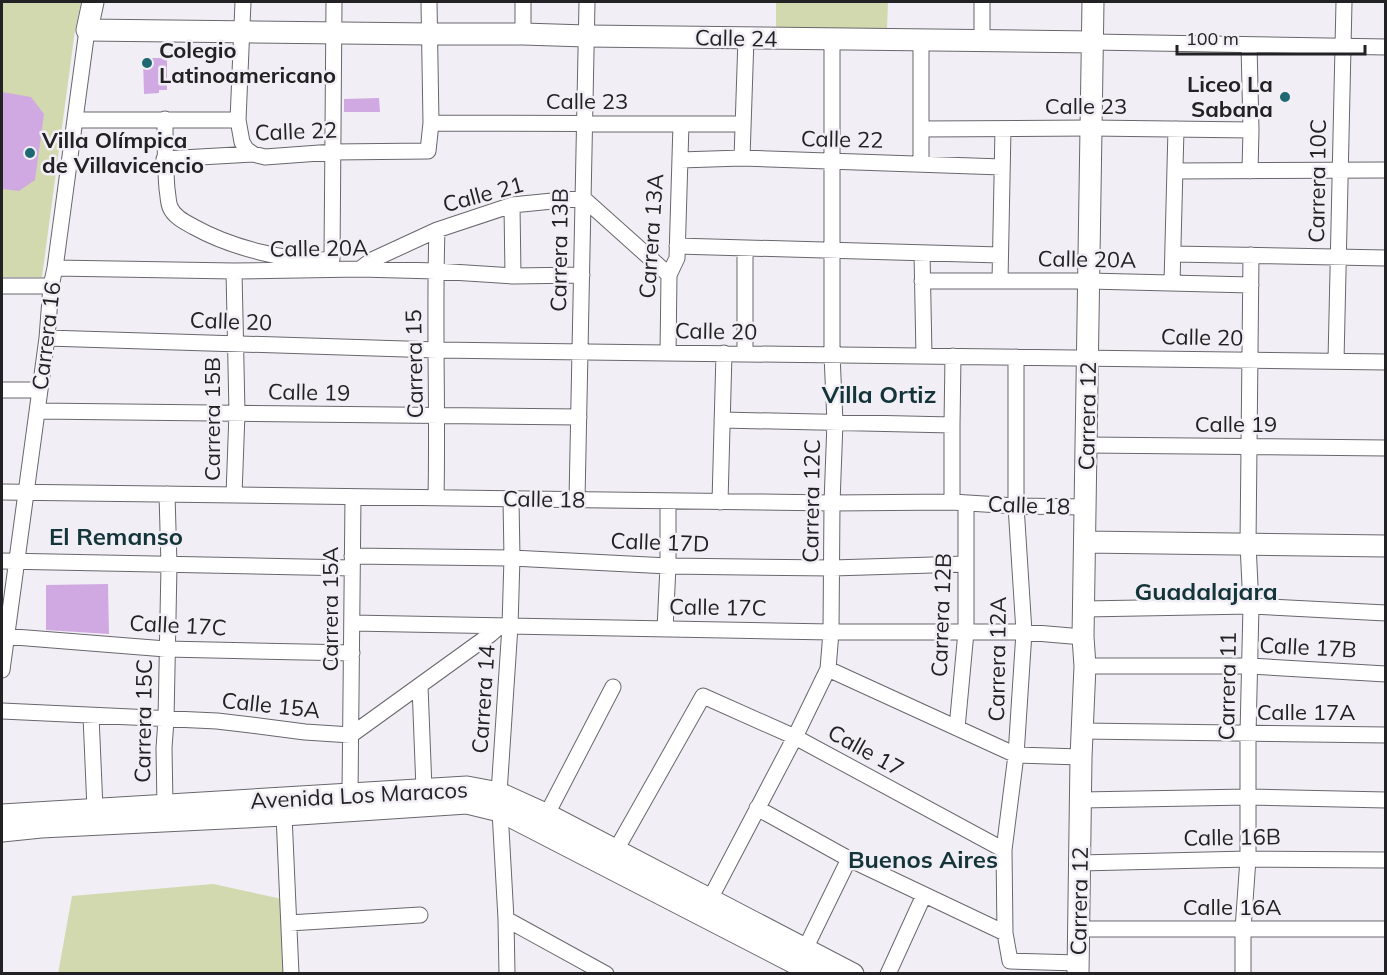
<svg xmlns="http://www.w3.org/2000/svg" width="1387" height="975" font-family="Mulish,sans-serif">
<rect width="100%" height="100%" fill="#f1eef5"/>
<path fill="#d3d9ae" d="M2,2h79l-6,28 -33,247h-40z
M776,2h112l-1,26h-111z
M213,884l69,15 3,74 -227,1 14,-78z"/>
<path fill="#d0a9e2" d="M143,58h24v32h-8v3l-15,1z
M2,92l29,5 13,17 -9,66 -16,11 -17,-2z
M379,98l1,14h-36v-13z
M108,584l1,50 -63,-4v-45z"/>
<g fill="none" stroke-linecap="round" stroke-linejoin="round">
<defs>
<path id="street" d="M243,2l-5,118 4,22 4,7 7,5
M523,2v32
M982,2v39
M921,40v123
M1092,42l294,5
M1249,45l2,85 -1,41
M165,119c0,24 0,46 2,70 1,5 1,13 3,18 4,10 15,15 24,20 36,20 97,37 138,32
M75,120h163
M431,123l311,1
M921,129l170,-1 160,2
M742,158l4,-120
M164,159l89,-5 12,3 68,-5 95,-1 3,-28 -2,-121
M680,160l62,-2 260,9
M1175,171l211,-1
M512,205l1,71
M677,246l323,9
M922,253l2,103
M1173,254l213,4
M332,259l2,-257
M55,268l179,3 126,-2 76,2 77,5 69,-1
M360,269l12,-9 65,-30 75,-25 71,-7 86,77
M234,271l3,142 -3,82
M922,281h167l162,4
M1000,281l3,-152
M1172,283l4,-154
M2,286h49
M47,338l390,12 949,12
M668,353l1,-78 8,-17 4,-134
M745,354v-105
M1016,357v149l8,126 -8,123 -12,95 1,83 5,28 68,2
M1336,361l8,-359
M2,390h37
M38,411l541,6
M722,420l230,5
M1086,445l300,3
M2,492l830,11 120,-1 64,4 69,1
M436,498c2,-90 -2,-179 1,-268
M577,500l10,-498
M720,502l4,-149
M952,502v-77l1,-69
M352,556l160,2 156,8 164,2 134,-4
M2,561l350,7
M1084,609l167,-3 135,7
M352,623l479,9h193l59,5
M665,629l3,-63v-65
M2,636l164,13 186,4
M1085,666h165l136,8
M828,669l188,86 65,2
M2,670l45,-332 4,-52 4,-18 32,-238
M420,686l4,103
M2,711l215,10 34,4 54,7 46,3 140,-101 9,-8
M91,716l4,93
M957,728l9,-96v-129
M1082,731l304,4
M350,794l3,-297
M1081,800l167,-3 138,3
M165,805l-1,-57 2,-28 3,-155 -2,-71
M757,808l92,51 156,74
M547,814l66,-127
M284,815l7,159
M616,850l87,-154 92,41 209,113
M1080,863l168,-4 138,1
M710,899l85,-162 33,-68 3,-37 1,-129 3,-81 -3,-67v-316
M506,919l100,55
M289,923l131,-8
M1079,929h307
M805,949l44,-90
M507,974l-1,-55 -7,-126 11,-167 2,-68 -1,-59
M888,974l36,-79
M1243,974v-45l5,-70v-125l3,-128 -3,-62 3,-289"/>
<path id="secondary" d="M93,2l-6,28 343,4h93l63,2 506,6
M1085,542l301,4
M2,815l465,-28 32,6 53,24 253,132 48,25
M2,831l39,-4 243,-12 183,-12 33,8 316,163
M1078,974l3,-217 4,-91 -2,-29 10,-635"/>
</defs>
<use href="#street" stroke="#69676d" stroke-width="17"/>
<use href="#secondary" stroke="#69676d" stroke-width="23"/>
<use href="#street" stroke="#fff" stroke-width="15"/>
<use href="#secondary" stroke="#fff" stroke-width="21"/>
</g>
<g fill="#1e6873" stroke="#f1eef5" stroke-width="2">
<circle cx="147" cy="63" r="6"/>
<circle cx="1285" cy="97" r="6"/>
<circle cx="30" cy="153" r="6"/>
</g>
<g text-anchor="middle" stroke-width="5" stroke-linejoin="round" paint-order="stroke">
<g font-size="22" fill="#222123" stroke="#f1eef5">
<text transform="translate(736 38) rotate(1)" y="8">Calle 24</text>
<text x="587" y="109">Calle 23</text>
<text x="1086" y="114">Calle 23</text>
<text transform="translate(296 131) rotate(-2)" y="8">Calle 22</text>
<text transform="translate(842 139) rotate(1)" y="8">Calle 22</text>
<text transform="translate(1317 181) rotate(-89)" y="8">Carrera 10C</text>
<text transform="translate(483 194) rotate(-15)" y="8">Calle 21</text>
<text transform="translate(651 236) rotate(-86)" y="8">Carrera 13A</text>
<text transform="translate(319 248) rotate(-1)" y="8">Calle 20A</text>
<text transform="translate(559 250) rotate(-89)" y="8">Carrera 13B</text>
<text transform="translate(1087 259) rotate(1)" y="8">Calle 20A</text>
<text transform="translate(231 321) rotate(2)" y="8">Calle 20</text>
<text transform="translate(716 331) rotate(1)" y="8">Calle 20</text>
<text transform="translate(46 336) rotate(-83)" y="8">Carrera 16</text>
<text transform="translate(1202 337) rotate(1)" y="8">Calle 20</text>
<text transform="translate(414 364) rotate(-91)" y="8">Carrera 15</text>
<text transform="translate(309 392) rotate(1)" y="8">Calle 19</text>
<text transform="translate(1087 416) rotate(-89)" y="8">Carrera 12</text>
<text transform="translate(212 419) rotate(-90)" y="8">Carrera 15B</text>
<text x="1236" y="432">Calle 19</text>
<text transform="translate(544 499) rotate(1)" y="8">Calle 18</text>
<text transform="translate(811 501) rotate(-89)" y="8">Carrera 12C</text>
<text transform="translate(1029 505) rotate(2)" y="8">Calle 18</text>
<text transform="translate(660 542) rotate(2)" y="8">Calle 17D</text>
<text transform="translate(718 607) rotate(1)" y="8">Calle 17C</text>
<text transform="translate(330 609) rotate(-90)" y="8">Carrera 15A</text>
<text transform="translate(941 615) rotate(-88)" y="8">Carrera 12B</text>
<text transform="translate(178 625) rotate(3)" y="8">Calle 17C</text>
<text transform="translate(1308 647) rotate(3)" y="8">Calle 17B</text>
<text transform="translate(997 659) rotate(-89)" y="8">Carrera 12A</text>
<text transform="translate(1227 686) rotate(-89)" y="8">Carrera 11</text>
<text transform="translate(483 699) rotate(-86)" y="8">Carrera 14</text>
<text transform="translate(271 705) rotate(6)" y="8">Calle 15A</text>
<text x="1306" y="720">Calle 17A</text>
<text transform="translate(143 721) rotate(-89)" y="8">Carrera 15C</text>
<text transform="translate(866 750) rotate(29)" y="8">Calle 17</text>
<text transform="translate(359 795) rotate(-3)" y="8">Avenida Los Maracos</text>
<text transform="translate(1232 837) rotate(-1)" y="8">Calle 16B</text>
<text transform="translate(1079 901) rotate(-89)" y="8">Carrera 12</text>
<text x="1232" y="915">Calle 16A</text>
</g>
<g font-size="22" font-weight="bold" fill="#222123" stroke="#f1eef5" text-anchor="start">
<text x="159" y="58">Colegio<tspan x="159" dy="25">Latinoamericano</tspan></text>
<text x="1273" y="92" text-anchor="end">Liceo La<tspan x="1273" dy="25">Sabana</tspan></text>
<text x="42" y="148">Villa Olímpica<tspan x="42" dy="25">de Villavicencio</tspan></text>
</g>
<g font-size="24" font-weight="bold" fill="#13353a" stroke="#f1eef5">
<text x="879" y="403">Villa Ortiz</text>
<text x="116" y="545">El Remanso</text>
<text x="1206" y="600">Guadalajara</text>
<text x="923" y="868">Buenos Aires</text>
</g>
</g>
<rect width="1387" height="975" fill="none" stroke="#222123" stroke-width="6"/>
<path d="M1177 45v9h188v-9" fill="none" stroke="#222123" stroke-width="3"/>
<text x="1186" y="45" font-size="18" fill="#222123" stroke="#f1eef5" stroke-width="4.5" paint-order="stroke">100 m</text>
</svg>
